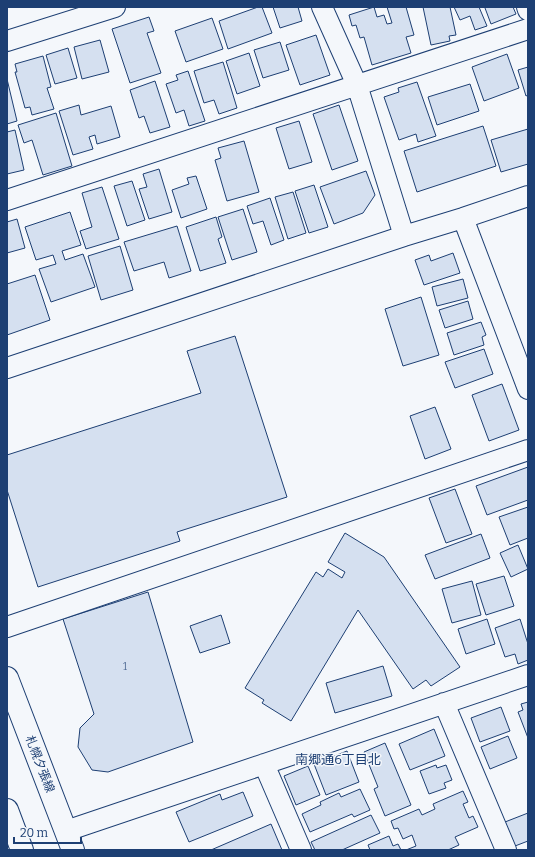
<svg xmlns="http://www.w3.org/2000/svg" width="535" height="857" font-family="Bitter,'Noto Sans JP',serif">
<rect width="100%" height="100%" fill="#f4f7fb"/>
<path fill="#d5e0f0" stroke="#1d3f73" d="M258,7h4l10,26 -44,16 -9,-28z
M273,7h25l4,14 -22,7z
M374,7l3,10 7,-2 3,9 5,-1 -5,-16h19l8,28 -8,2 5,16 -39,12 -8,-28 -4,1 -4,-13 -4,1 -3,-11z
M423,7h27l6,28 -7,1 1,5 -19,4z
M454,7h25l8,19 -12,4 -5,-14 -10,4z
M486,7h27l3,7 -25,10 -6,-16z
M149,17l5,14 -7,2 14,40 -31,10 -18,-54z
M212,18l11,31 -37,13 -11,-31z
M316,35l14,40 -30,10 -14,-40z
M100,40l9,32 -27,7 -8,-32z
M280,42l9,28 -26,8 -9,-28z
M68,48l9,30 -22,6 -9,-29z
M249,53l11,33 -23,8 -11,-33z
M507,54l12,34 -35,13 -12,-34z
M43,56l8,31 -4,1 7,21 -22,6 -2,-8 -5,1 -10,-36h2l-2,-8z
M223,62l14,46 -18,6 -5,-14 -10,3 -10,-32z
M528,67v28l-2,1 -8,-26z
M188,71l17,50 -16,5 -5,-16 -8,3 -10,-29 12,-4 -2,-5z
M7,79l10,42 -10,3z
M155,81l15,46 -20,6 -6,-17 -5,2 -9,-28z
M417,82l19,54 -18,6 -2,-8 -17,6 -15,-43 15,-5 -1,-4z
M470,84l9,27 -42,14 -9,-28z
M79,105l2,10 30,-9 9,31 -23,7 -2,-9 -6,2 4,12 -20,6 -14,-44z
M339,105l19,56 -26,9 -19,-56z
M56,113l16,53 -29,9 -11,-35 -8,3 -6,-18z
M299,121l13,41 -23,7 -13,-41z
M483,126l13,40 -79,26 -13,-41z
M528,129v35l-27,8 -10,-32z
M15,130l9,40 -17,4v-42z
M244,141l15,51 -32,9 -12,-41 6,-2 -3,-10z
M159,169l13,43 -23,7 -10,-30 8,-2 -4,-13z
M366,171l9,24 -12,18 -29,11 -14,-37z
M196,176l11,33 -26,9 -9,-28 17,-6 -2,-6z
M132,181l13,39 -18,6 -13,-40z
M314,185l14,42 -19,6 -14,-42z
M102,187l17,52 -33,10 -6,-18 12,-4 -10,-34z
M293,192l13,41 -18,6 -13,-42z
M270,198l14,42 -13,5 -8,-24 -10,3 -6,-18z
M243,209l14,43 -25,8 -14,-43z
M70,212l11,33 -19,6 3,9 18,-6 12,33 -44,15 -12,-33 17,-5 -3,-9 -17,5 -11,-33z
M216,217l6,20 -4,2 8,24 -26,8 -14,-44z
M17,219l8,29 -18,5v-31z
M177,226l14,45 -22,7 -5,-16 -30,9 -10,-29z
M120,246l13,44 -32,10 -13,-44z
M453,253l7,20 -36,12 -9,-25 14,-5 2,6z
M35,275l15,45 -43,15v-51z
M463,279l5,19 -31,8 -5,-19z
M421,297l18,58 -36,11 -18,-57z
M468,301l5,18 -28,9 -6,-18z
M481,322l5,13 -4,2 2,8 -30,10 -7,-22z
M235,336l52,161 -110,35 3,9 -142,46 -31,-97v-35l194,-62 -14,-42z
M484,349l9,25 -38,14 -10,-26z
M502,384l17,46 -30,11 -17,-46z
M435,407l16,42 -26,10 -15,-43z
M528,467v33l-41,15 -11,-29z
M455,489l17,45 -26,9 -17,-45z
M528,507v31l-18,7 -11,-28z
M345,533l39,24 76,110 -29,19 -5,-6 -13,9 -55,-79 -67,111 -29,-18 2,-3 -19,-12 71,-116 7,5 5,-8 14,9 3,-6 -17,-10z
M481,534l9,24 -55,21 -10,-24z
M518,545l10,24 -17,8 -11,-24z
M504,576l10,30 -28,9 -10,-31z
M472,581l9,34 -29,8 -10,-34z
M148,592l45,150 -85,30 -16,-2 -14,-23 2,-19 14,-14 -31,-95z
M221,615l9,28 -30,10 -10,-27z
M487,619l8,25 -29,10 -8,-25z
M520,619l8,25v16l-10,4 -3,-10 -10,3 -10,-29z
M383,666l9,30 -57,17 -9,-30z
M528,702v36l-10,-26 5,-2 -2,-6z
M501,707l9,24 -30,11 -9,-24z
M434,729l11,27 -35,14 -11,-26z
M508,736l9,22 -27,11 -9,-22z
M385,743l26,62 -26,11 -11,-27 4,-2 -14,-35z
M347,751l12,31 -33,13 -12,-31z
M436,765l1,3 9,-3 6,15 -8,3 2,5 -17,6 -9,-23z
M308,766l12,29 -24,10 -12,-29z
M360,789l10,21 -16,7 -2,-3 -42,18 -8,-18 19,-9 -1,-3 19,-9 2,4z
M463,791l5,11 -5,2 6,14 4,-2 5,11 -23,10 4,8 -11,5h-42l10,-4 -4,-11 -9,4 -5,-11 -4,1 -3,-8 28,-12 3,6 13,-6 -2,-5z
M243,792l10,24 -64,26 -13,-30 44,-18 2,6z
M528,813v28l-13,5 -10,-24z
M371,815l9,18 -38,17h-27l-4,-8z
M271,824l11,26h-71z
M389,836l4,10 5,-2 3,6h-31l-2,-5z"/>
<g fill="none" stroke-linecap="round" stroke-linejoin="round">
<defs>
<path id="minor" d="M322,7l35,78 47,151
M527,7l1,3
M7,41l108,-34
M7,200l521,-171
M463,218l65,171
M7,368l397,-132 59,-18 65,-22
M7,627l521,-177
M444,703l62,147
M264,764l37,86
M66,831l462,-156"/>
<path id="primary" d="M7,678l66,172
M7,810l15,40"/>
</defs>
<use href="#minor" stroke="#1d3f73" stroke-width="22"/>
<use href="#primary" stroke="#1d3f73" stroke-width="24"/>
<use href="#minor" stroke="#f4f7fb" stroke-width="20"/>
<use href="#primary" stroke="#f4f7fb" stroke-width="22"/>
</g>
<g text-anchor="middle" stroke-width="3" stroke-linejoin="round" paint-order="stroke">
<g font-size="10" fill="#4b6792">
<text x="125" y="670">1</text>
</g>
<g font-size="12" fill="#1d3f73" stroke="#f4f7fb">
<text transform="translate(40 764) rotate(69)" y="4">札幌夕張線</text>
</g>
<g font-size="13" fill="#1d3f73" stroke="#f4f7fb">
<text x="338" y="764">南郷通6丁目北</text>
</g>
</g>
<rect width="535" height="857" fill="none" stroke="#1d3f73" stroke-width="16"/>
<path d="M14 837v6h67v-6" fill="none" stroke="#1d3f73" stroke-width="2"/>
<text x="20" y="837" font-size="12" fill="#1d3f73" stroke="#f4f7fb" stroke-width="3" paint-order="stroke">20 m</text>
</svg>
